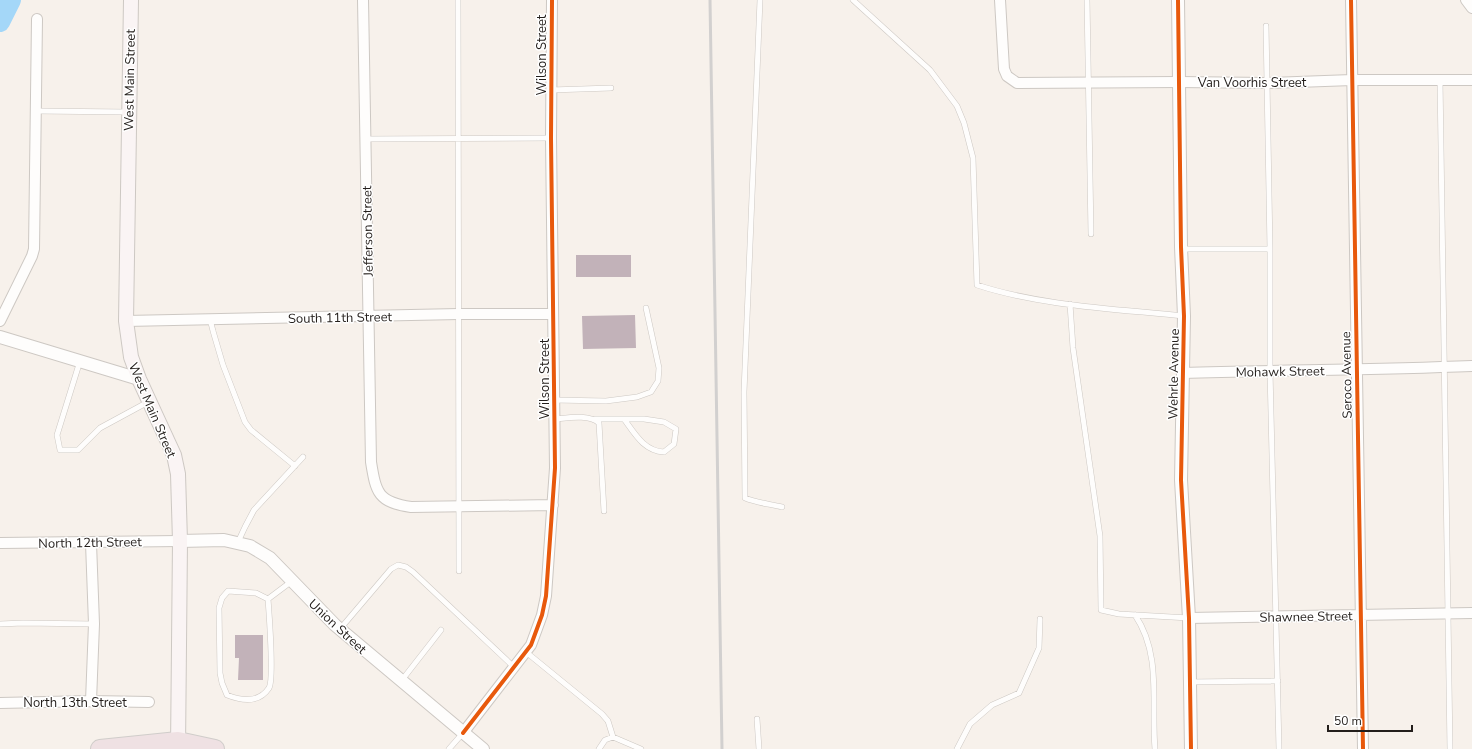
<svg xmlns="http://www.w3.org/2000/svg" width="1472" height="749" font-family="'Nunito Sans',sans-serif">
<rect width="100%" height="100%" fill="#f7f1eb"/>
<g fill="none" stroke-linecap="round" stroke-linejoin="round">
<path stroke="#a4d7f8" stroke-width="20" d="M0,22l11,-22"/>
</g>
<path fill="#c2b2b9" d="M576,255h55v22h-55z
M635,315l1,33 -53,1 -1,-33z
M235,635h28v45h-25l1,-22h-4z"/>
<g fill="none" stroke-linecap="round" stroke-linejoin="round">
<defs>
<path id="service" d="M458,0l1,571
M760,0l-16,392 1,106c12,5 25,6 37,9
M853,0l77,70 27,36 7,17 9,35 4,127c64,21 140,24 207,31
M1087,0l4,234
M1266,26l4,223v122l9,378
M1440,80l10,669
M551,90l60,-2
M36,111l91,1
M365,139l186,-1
M1181,249h89
M1070,304l3,44 27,188 1,74 18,4 70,4
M210,319l3,12 10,34 22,57 6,8 44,36
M80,361l-23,74 3,15h18l22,-22 48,-26
M554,400l52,1 31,-4 14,-5 7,-11 1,-13 -13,-60
M554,419c13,-1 35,-5 45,4l5,88
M595,419h29
M624,419h20l20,3 12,7 -2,15 -10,8c-20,-1 -29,-18 -40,-33z
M238,542l7,-15 9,-17 49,-53
M228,591l28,2 12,6c1,13 6,81 1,89 -10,15 -27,13 -42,7l-5,-12 -2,-10 -1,-65 3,-10z
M268,599l24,-18
M1135,615c27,40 16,88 20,134
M0,624l23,-1 71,1
M340,629l51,-60 7,-4 8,2 7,5 101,95
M526,652l76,62 6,7 5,16
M402,680l39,-50
M1189,682l89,-1
M757,719l2,30
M449,749l14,-16
M599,749l6,-9 8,-3 28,12
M957,749l13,-25 22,-19 27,-12 20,-45 1,-29"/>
<path id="minor" d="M363,0l8,462c5,31 7,40 40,45l142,-2
M1000,0l4,69 3,7 10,7 162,-1 88,1 85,-3h120
M1351,0l12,749
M1466,0l6,8
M0,321l32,-65 2,-7 3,-230
M126,321l333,-7h94
M1183,373c96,-3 193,-3 289,-7
M0,543l180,-2
M1189,618l283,-5
M91,701l3,-77 -3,-81
M0,703l91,-2 58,1
M463,733l68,-88 11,-30 4,-19 9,-128 -4,-330 1,-138"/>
<path id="tertiary" d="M1178,0l3,247 3,69 -3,164 8,138 2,131
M0,337l139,42
M180,541l44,-1 26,6 20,12 65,67 148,124"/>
<path id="secondary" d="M131,0l-5,321 5,36 8,22 35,76 4,19 2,67 -2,208"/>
<path id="motorway" d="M100,749l78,-8 37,8"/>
</defs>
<use href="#service" stroke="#cdc8c3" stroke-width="6"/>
<use href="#minor" stroke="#cdc8c3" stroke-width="12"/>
<use href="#tertiary" stroke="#cdc8c3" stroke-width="14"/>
<use href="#secondary" stroke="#cdc8c3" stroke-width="16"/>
<use href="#motorway" stroke="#d0cdca" stroke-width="20"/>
<use href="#service" stroke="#fefdfc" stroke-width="5"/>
<use href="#minor" stroke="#fefdfc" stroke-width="10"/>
<use href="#tertiary" stroke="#fefdfc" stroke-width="12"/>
<use href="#secondary" stroke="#faf4f4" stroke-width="14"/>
<use href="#motorway" stroke="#efe1e3" stroke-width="18"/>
<path stroke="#d2d0cf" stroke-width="3" d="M710,0l12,749"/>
<defs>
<path id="cycleway" d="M1178,0l3,247 3,69 -3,164 8,138 2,131
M1351,0l12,749
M463,733l68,-88 11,-30 4,-19 9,-128 -4,-330 1,-138"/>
</defs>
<use href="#cycleway" stroke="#fff" stroke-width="6"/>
<use href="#cycleway" stroke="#e8590c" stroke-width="4"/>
</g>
<g text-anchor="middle" stroke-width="3" stroke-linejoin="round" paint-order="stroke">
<g font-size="13" fill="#231e1b" stroke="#fff">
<text transform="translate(541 55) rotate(-90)" y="5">Wilson Street</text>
<text transform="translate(129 80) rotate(-89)" y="5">West Main Street</text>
<text x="1252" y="87">Van Voorhis Street</text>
<text transform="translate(367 231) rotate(-91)" y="5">Jefferson Street</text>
<text transform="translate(340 317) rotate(-1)" y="5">South 11th Street</text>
<text transform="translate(1280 371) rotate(-1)" y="5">Mohawk Street</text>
<text transform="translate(1173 374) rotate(-89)" y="5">Wehrle Avenue</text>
<text transform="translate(1346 375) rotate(-91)" y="5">Seroco Avenue</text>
<text transform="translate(544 379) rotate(-90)" y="5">Wilson Street</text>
<text transform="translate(153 410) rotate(67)" y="5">West Main Street</text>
<text transform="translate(90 542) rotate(-1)" y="5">North 12th Street</text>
<text transform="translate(1306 616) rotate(-1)" y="5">Shawnee Street</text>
<text transform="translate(338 626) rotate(43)" y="5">Union Street</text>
<text x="75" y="707">North 13th Street</text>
</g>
</g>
<path d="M1328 725v6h84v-6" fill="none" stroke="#231e1b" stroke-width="2"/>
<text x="1334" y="725" font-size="12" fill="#231e1b" stroke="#ffffff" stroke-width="3" paint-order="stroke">50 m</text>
</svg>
